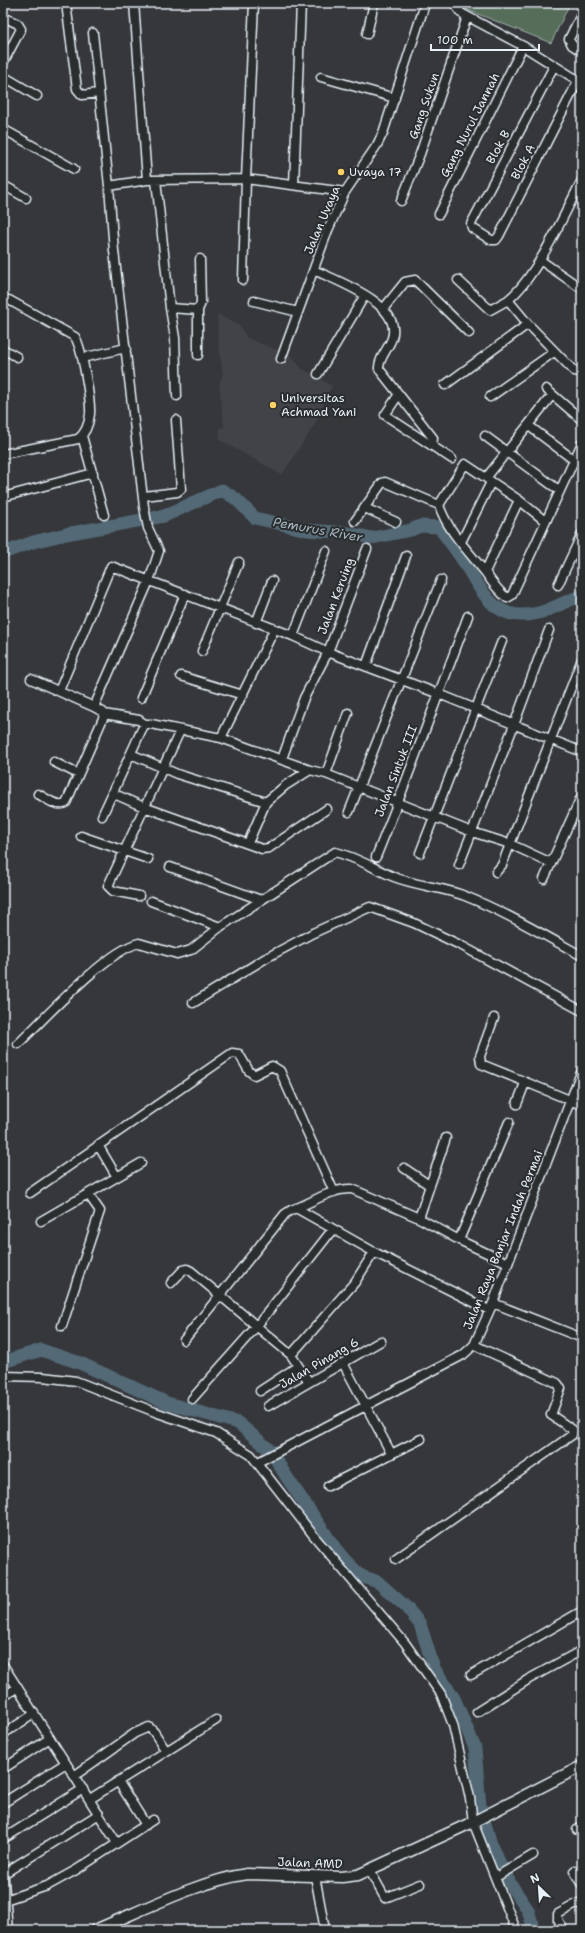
<svg xmlns="http://www.w3.org/2000/svg" width="585" height="1933" font-family="'Shantell Sans',sans-serif">
<rect width="100%" height="100%" fill="#35373b"/>
<filter id="ink" filterUnits="userSpaceOnUse"><feTurbulence type="fractalNoise" baseFrequency=".025" numOctaves="2"/><feDisplacementMap in="SourceGraphic" scale="8" xChannelSelector="R" yChannelSelector="G"/><feConvolveMatrix kernelMatrix="1 2 1 2 8 2 1 2 1" color-interpolation-filters="sRGB"/></filter>
<g filter="url(#ink)">
<path fill="#42424a" d="M217,314l23,12 7,12 45,18 9,12 31,18 -17,38 -33,51 -62,-35 -1,-12 5,-1 -5,-42 4,-11 -5,-33z"/>
<path fill="#566d5a" stroke="#9fafa9" d="M460,3h110l-19,40 -88,-35z"/>
<g fill="none" stroke-linecap="round" stroke-linejoin="round">
<path stroke="#526976" stroke-width="13" d="M3,553l30,-11 33,-8 98,-18 58,-26 14,9 19,19 52,12 41,3 24,5 39,-8 9,-4 19,1c9,13 20,26 28,40 16,27 29,54 66,47 17,-2 32,-14 49,-18
M3,1362l38,-12 39,13 87,40 71,20 33,28 15,25 53,78 22,22 17,6 28,25 14,17 14,44 20,30 21,50 5,58 12,42 18,35 18,27 6,20"/>
<defs>
<path id="minor" d="M66,3l11,86 5,6 17,-2
M134,3l13,177
M254,3l-8,176 99,13
M454,3l7,10 62,33 59,37
M582,13l-13,26 3,6 10,6
M3,17l15,7 3,5 -18,34
M93,33l16,153 5,65 30,256 4,21 11,23 -10,30 -55,126
M367,34l7,-31
M554,66l-83,158 1,4 19,12h5l3,-4 79,-155
M3,76l34,20
M321,77l74,21
M3,129l71,40
M156,180l14,128 5,30 2,58
M3,185l23,13
M294,185l7,-182
M109,186l38,-6 99,-1 -3,101
M401,201l19,-47 47,-137
M439,214l84,-168
M540,260l42,29
M314,270c23,11 89,34 78,68 -3,10 -14,21 -13,31l54,69 -1,8
M458,280l32,30 18,-10
M3,300h6l66,37c7,11 16,63 15,77 -1,9 -4,19 -12,25l-75,15
M254,301l44,11
M170,308l28,2v45
M384,308l21,-26 10,-2 54,53
M198,310l3,-7 -1,-44
M528,324l-20,-24c29,-23 56,-86 74,-120
M3,349l14,8
M82,358l44,-10
M281,359l47,-129 17,-38 32,-47 6,-12 42,-129
M318,374l47,-79
M445,385l83,-61 46,47 8,1
M546,389l36,31
M399,394l-14,21 67,44
M490,397l64,-45
M529,426l45,34
M82,436l22,79
M485,436l75,55
M486,478l66,-83
M144,496l33,-4 4,-3 -5,-69
M3,497l90,-24
M365,508l31,14
M355,521l27,-38 3,-1 54,23
M545,521l-26,-21 -54,-36 -26,41c8,25 29,46 46,67 6,9 13,19 22,26l5,-3 70,-152
M461,542l30,-60
M485,572l34,-72
M558,585l24,-51
M256,623l16,-42
M293,636l33,-85
M202,651l37,-89
M366,666l40,-110
M181,676l62,19
M31,679l63,28 9,5 1,4 -38,87c-9,5 -20,-5 -28,-9
M59,691l52,-125 182,70 35,16 111,42 143,58
M141,698l44,-104
M104,714l35,6 6,4h6l70,14 89,32 16,4 146,58 38,12 41,19
M221,738l53,-108
M131,754l46,20 89,28
M282,759l22,-61 24,-46 39,-103
M54,762l24,12
M326,774l22,-61
M112,793l32,14 118,42 7,-1 58,-39
M349,812l92,-232
M102,816l40,-87 3,-5
M81,836l67,23
M248,843l18,-41 20,-17 24,-15
M420,853l82,-212
M376,857l22,-55 70,-186
M459,865l55,-140 35,-95
M170,867l91,33
M496,872l6,-7 80,-206
M544,879l38,-84
M139,896l-26,-5 -5,-5 72,-155
M151,901l69,26
M193,1003l73,-45 47,-25 57,-26 44,16 48,23 120,65
M494,1018l-14,38 1,8 101,41
M18,1044c26,-25 88,-93 121,-101l38,11 14,-4 29,-23 115,-75c21,5 40,17 59,25 23,9 48,10 71,19 40,16 79,39 117,60
M517,1104l8,-21
M446,1138l-27,80 40,22 49,23
M98,1145l19,32
M404,1168l25,17
M30,1193l202,-140 7,1 10,17 5,4 18,-9 8,5 54,121
M296,1208l78,44 115,58
M41,1221l100,-58
M459,1240l50,-118
M171,1283l12,-13 4,-1 4,2 100,84 18,27
M493,1303l89,35
M62,1326l38,-115 -12,-17
M184,1340l101,-126 6,-4c20,-6 39,-22 61,-21l67,29
M291,1355l64,-73 19,-30
M343,1363l48,90
M3,1376l40,1 33,4 79,31 61,21 35,22 63,81 91,107 36,51 12,31 17,73 3,24 43,108
M260,1391l38,-25
M192,1399l64,-72 77,-98
M268,1406l113,-65
M258,1462l205,-107 11,-10 19,-42 89,-233
M328,1486l93,-47
M396,1559l176,-124 1,-5 -22,-15 10,-27 -4,-5 -83,-38
M3,1665l114,178
M471,1675l111,-64
M3,1697l15,-10
M477,1712l52,-33 53,-29
M3,1734l31,-20
M3,1769l47,-31
M74,1776l61,-43 14,-6 5,5 12,19
M118,1781l28,44
M90,1799l126,-79
M3,1803l63,-40
M577,1830l5,-3
M3,1839l80,-50
M3,1869l5,61
M370,1871l15,27 35,-14
M574,1871l8,14
M3,1874l96,-60
M315,1876l10,54
M496,1877l37,-22
M5,1900l42,-14 29,-16 77,-50
M564,1930l-6,-9v-7l24,-13"/>
<path id="tertiary" d="M95,1930c46,-19 104,-49 152,-56l95,3 16,-2 115,-53 109,-56"/>
</defs>
<use href="#minor" stroke="#e8f1f8" stroke-width="11"/>
<use href="#tertiary" stroke="#e8f1f8" stroke-width="13"/>
<use href="#minor" stroke="#2a2d2e" stroke-width="8"/>
<use href="#tertiary" stroke="#2a2d2e" stroke-width="10"/>
</g>
</g>
<g fill="#ffd166" stroke="#2a2d2e" stroke-width="1.5">
<circle cx="341" cy="172" r="4"/>
<circle cx="273" cy="405" r="4"/>
</g>
<g text-anchor="middle" stroke-width="4" stroke-linejoin="round" paint-order="stroke">
<g font-size="12" fill="#e8f1f8" stroke="#2a2d2e">
<text transform="translate(424 106) rotate(-71)" y="4">Gang Sukun</text>
<text transform="translate(470 125) rotate(-63)" y="4">Gang Nurul Jannah</text>
<text transform="translate(498 147) rotate(-62)" y="4">Blok B</text>
<text transform="translate(523 162) rotate(-63)" y="4">Blok A</text>
<text transform="translate(322 220) rotate(-67)" y="4">Jalan Uvaya</text>
<text transform="translate(336 596) rotate(-69)" y="4">Jalan Keruing</text>
<text transform="translate(396 771) rotate(-69)" y="4">Jalan Sintuk III</text>
<text transform="translate(503 1240) rotate(-68)" y="4">Jalan Raya Banjar Indah Permai</text>
<text transform="translate(319 1363) rotate(-30)" y="4">Jalan Pinang 6</text>
<text transform="translate(310 1863) rotate(2)" y="4">Jalan AMD</text>
</g>
<g font-size="12" fill="#e8f1f8" stroke="#2a2d2e" text-anchor="start">
<text x="349" y="176">Uvaya 17</text>
<text x="281" y="402">Universitas<tspan x="281" dy="14">Achmad Yani</tspan></text>
</g>
<g font-size="13" font-style="italic" fill="#a4b4be" stroke="#2a2d2e">
<text transform="translate(318 529) rotate(10)" y="5">Pemurus River</text>
</g>
</g>
<rect width="585" height="1933" fill="none" stroke="#2a2d2e" stroke-width="16"/>
<rect x="8" y="8" width="569" height="1917" fill="none" stroke="#e8f1f8" stroke-width="1.5" filter="url(#ink)"/>
<g transform="translate(539 1887) rotate(335)" stroke="#2a2d2e" stroke-width="3" paint-order="stroke">
<path d="M0-3L7 15L0 10L-7 15Z" fill="#e8f1f8"/>
<text y="-6" font-size="11" font-weight="bold" text-anchor="middle" fill="#e8f1f8">N</text>
</g>
<path d="M431 44v6h108v-6" fill="none" stroke="#e8f1f8" stroke-width="2"/>
<text x="437" y="44" font-size="12" fill="#e8f1f8" stroke="#2a2d2e" stroke-width="3" paint-order="stroke">100 m</text>
</svg>
